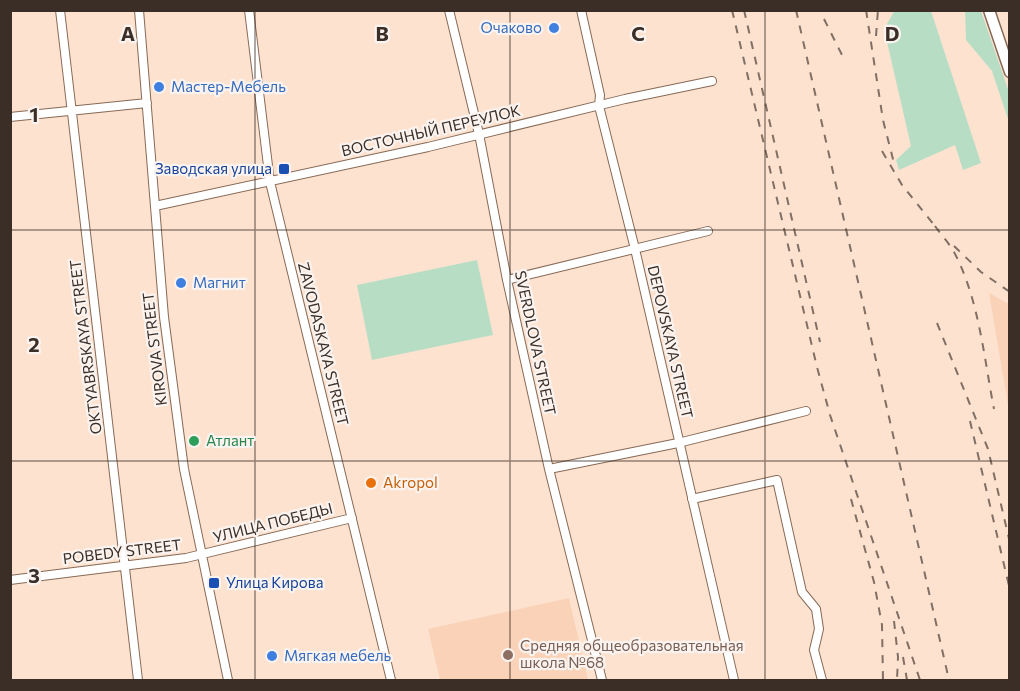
<svg xmlns="http://www.w3.org/2000/svg" width="1020" height="691" font-family="Commissioner,sans-serif">
<rect width="100%" height="100%" fill="#fde2d0"/>
<path fill="#fad2b7" d="M989,293l20,11v107z
M569,598l19,82h-148l-12,-51z"/>
<path fill="#b8ddc5" d="M895,10l36,1 50,152 -18,7 -8,-25 -56,25 -3,-10 15,-14 -27,-117z
M965,11h16l28,81v30l-17,-51 -26,-31z
M477,260l16,75 -121,25 -15,-75z"/>
<g fill="none" stroke-linecap="round" stroke-linejoin="round">
<defs>
<path id="minor" d="M60,10l78,670
M139,10l25,307 20,152 44,211
M249,10l21,172 121,498
M449,10l30,124 28,146 42,189 53,211
M581,10l19,85 -1,11 36,143 99,431
M10,117l137,-14
M155,206l273,-59 197,-48 87,-18
M507,280l201,-49
M549,469l129,-26 128,-32
M692,499l85,-19 25,112 14,17 3,20 -5,21 8,30
M10,580l176,-22 166,-40"/>
<path id="major" d="M989,10l21,62"/>
</defs>
<use href="#minor" stroke="#876a56" stroke-width="10"/>
<use href="#major" stroke="#876a56" stroke-width="13"/>
<use href="#minor" stroke="#fff" stroke-width="8"/>
<use href="#major" stroke="#fff" stroke-width="10"/>
<path stroke="#816f63" stroke-width="2" stroke-dasharray="8 8" stroke-linecap="butt" d="M732,10l85,357 13,48 90,265
M744,10l76,332
M796,10l153,670
M866,10l17,110 11,43
M824,19l19,38
M876,36l2,-26
M882,151l20,34 37,46
M935,226c6,9 14,17 19,26 25,47 30,106 40,157
M954,246l27,26 29,20
M937,323l51,126 22,94
M970,421l40,169
M851,499l23,83 8,43 1,55
M894,621l4,36 -1,23
M903,657l4,23"/>
</g>
<path fill="none" stroke="#3b2e26" stroke-width="1.5" stroke-opacity="0.55" d="M255,10v670M510,10v670M765,10v670M10,230h1000M10,461h1000"/>
<g fill="#3f7fe0" stroke="#faf3ef" stroke-width="2">
<circle cx="554" cy="28" r="6"/>
<circle cx="159" cy="87" r="6"/>
<circle cx="181" cy="283" r="6"/>
<circle cx="272" cy="656" r="6"/>
</g>
<g fill="#1a4fb4" stroke="#faf3ef" stroke-width="2">
<rect x="278" y="163" width="12" height="12" rx="3"/>
<rect x="208" y="577" width="12" height="12" rx="3"/>
</g>
<circle fill="#2e9e5b" stroke="#faf3ef" stroke-width="2" cx="194" cy="441" r="6"/>
<circle fill="#e8710a" stroke="#faf3ef" stroke-width="2" cx="371" cy="483" r="6"/>
<circle fill="#8d6e63" stroke="#faf3ef" stroke-width="2" cx="508" cy="655" r="6"/>
<g text-anchor="middle" stroke-width="4.5" stroke-linejoin="round" paint-order="stroke">
<g font-size="15" fill="#366cbe" stroke="#faf3ef" text-anchor="start">
<text x="542" y="33" text-anchor="end">Очаково</text>
<text x="171" y="92">Мастер-Мебель</text>
<text x="193" y="288">Магнит</text>
<text x="284" y="661">Мягкая мебель</text>
</g>
<g font-size="15" fill="#3b2e26" stroke="#faf3ef">
<text transform="translate(431 131) rotate(-13)" y="5">ВОСТОЧНЫЙ ПЕРЕУЛОК</text>
<text transform="translate(670 342) rotate(77)" y="5">DEPOVSKAYA STREET</text>
<text transform="translate(535 343) rotate(78)" y="5">SVERDLOVA STREET</text>
<text transform="translate(323 344) rotate(76)" y="5">ZAVODASKAYA STREET</text>
<text transform="translate(86 347) rotate(-97)" y="5">OKTYABRSKAYA STREET</text>
<text transform="translate(155 349) rotate(-97)" y="5">KIROVA STREET</text>
<text transform="translate(273 523) rotate(-14)" y="5">УЛИЦА ПОБЕДЫ</text>
<text transform="translate(122 552) rotate(-7)" y="5">POBEDY STREET</text>
</g>
<g font-size="15" fill="#164399" stroke="#faf3ef" text-anchor="end">
<text x="272" y="174">Заводская улица</text>
<text x="226" y="588" text-anchor="start">Улица Кирова</text>
</g>
<g font-size="15" fill="#27864d" stroke="#faf3ef" text-anchor="start">
<text x="206" y="446">Атлант</text>
</g>
<g font-size="15" fill="#c56008" stroke="#faf3ef" text-anchor="start">
<text x="383" y="488">Akropol</text>
</g>
<g font-size="15" fill="#785e54" stroke="#faf3ef" text-anchor="start">
<text x="520" y="651">Средняя общеобразовательная<tspan x="520" dy="17">школа №68</tspan></text>
</g>
</g>
<g font-size="20" text-anchor="middle" font-weight="bold" fill="#3b2e26" stroke="#faf3ef" stroke-width="4.5" stroke-linejoin="round" paint-order="stroke">
<text x="128" y="41">A</text>
<text x="382" y="41">B</text>
<text x="638" y="41">C</text>
<text x="892" y="41">D</text>
<text x="34" y="122">1</text>
<text x="34" y="352">2</text>
<text x="34" y="583">3</text>
</g>
<rect width="1020" height="691" fill="none" stroke="#3b2e26" stroke-width="24"/>
</svg>
